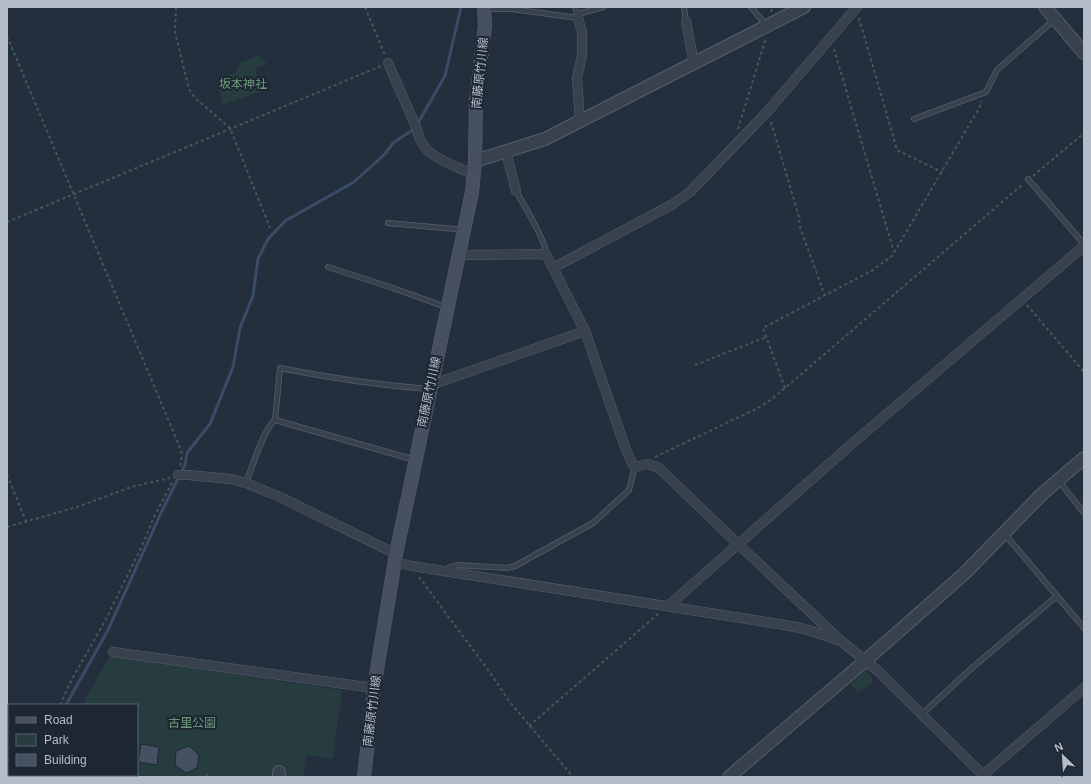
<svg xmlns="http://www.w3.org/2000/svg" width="1091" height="784" font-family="Helvetica,'Noto Sans JP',sans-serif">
<rect width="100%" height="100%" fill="#242f3e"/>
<path fill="#263c3f" d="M259,55l8,9 -12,5 8,22 -40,14 -6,-22 19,-12 4,-8z
M110,656l232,34 -9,69 -26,-4 -4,22h-276l1,-2h109v-70h-55z
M866,671l8,10 -16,12 -8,-9z"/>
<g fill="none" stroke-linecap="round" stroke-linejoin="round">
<path stroke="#394c67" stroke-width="3" d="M418,123l27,-47 16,-69
M66,705l42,-75 53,-117 24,-48 2,-12 23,-29 23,-57 7,-39 13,-32 5,-37 10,-20 17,-18 69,-39 31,-28 8,-11 21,-14
M18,777l2,-2"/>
</g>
<path fill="#455162" stroke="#1f2835" d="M141,744l18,3 -2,18 -19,-3z
M189,746l10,9 -2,13 -11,5 -11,-8 1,-14z"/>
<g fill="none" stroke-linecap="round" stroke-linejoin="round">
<defs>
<path id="service" d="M684,7l2,14
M751,7l15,18
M486,9h26l66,9 -3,-11
M577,14l27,-7
M914,119l72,-27 11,-22 58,-51
M1028,179l56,65
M516,191c7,12 31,52 30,63
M388,223l67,6 7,2
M328,267l62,20 56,20
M275,420l5,-52c50,10 98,17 148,21
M246,483c5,-13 19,-57 29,-63l140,40
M1062,485l22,28
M1008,538l76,90
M445,569l12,-4 50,3 8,-2 78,-43 36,-33 6,-23
M921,715l52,-48 84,-71"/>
<path id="minor" d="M578,18l4,14v23l-5,23 3,44
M686,21l8,43
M388,63l29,66c4,28 34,35 56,45
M506,152l10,39
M459,255l87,-1 39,77 41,119 6,13 3,4 13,-3 11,4 79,76 103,97 37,30 107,106
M553,268l120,-64 17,-12 77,-80 90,-105
M431,385l154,-54
M178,475h10l43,4 15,4 34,14 116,57
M395,562l17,4 373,59 20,4 33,11
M668,606l186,-164 230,-196
M113,652l261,36
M983,775l101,-87"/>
<path id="tertiary" d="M1045,7l39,46
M475,161l70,-22 259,-132
M279,777v-5
M729,777l136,-116 100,-88 77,-79 42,-36"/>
<path id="secondary" d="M364,777l10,-89 22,-134 76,-362 3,-31 1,-61 9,-74 -1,-19"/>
</defs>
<use href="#service" stroke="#565f6c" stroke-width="6"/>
<use href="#minor" stroke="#565f6c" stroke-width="10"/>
<use href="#tertiary" stroke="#565f6c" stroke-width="14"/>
<use href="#secondary" stroke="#565f6c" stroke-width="14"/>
<path stroke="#44595c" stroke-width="2" stroke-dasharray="3 3" stroke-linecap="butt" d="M176,7l-1,25 14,57 6,9 35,30 40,100
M365,7l20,48
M771,12l2,-5
M859,18l38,132 45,22
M7,36l174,414 1,5 -2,12
M834,49l60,203
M771,122l28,95 1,10 25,69
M738,129l28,-91
M1033,176l51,-43
M7,222l374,-156
M1027,305l57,67
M695,365l71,-28
M785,388l-22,-60 110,-58 19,-14 86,-146 4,-9
M655,457l101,-48 15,-9 252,-216
M7,475l19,46
M7,527l70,-20 54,-20 39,-9
M419,577l72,97 18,27 64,76
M60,705l12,-26 32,-56 37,-75 13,-31 19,-36
M7,713l2,-1
M529,726l129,-112
M206,777l1,-3"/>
<use href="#service" stroke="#38414e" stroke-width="4.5"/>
<use href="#minor" stroke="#38414e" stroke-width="9"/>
<use href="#tertiary" stroke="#38414e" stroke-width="12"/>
<use href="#secondary" stroke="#465061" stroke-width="13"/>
</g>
<g text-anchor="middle" stroke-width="4" stroke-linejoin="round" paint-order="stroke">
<g font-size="12" fill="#b4bcc9" stroke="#1d2633">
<text transform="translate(480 73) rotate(-84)" y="4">南藤原竹川線</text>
<text transform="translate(429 392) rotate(-78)" y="4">南藤原竹川線</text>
<text transform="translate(372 711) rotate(-83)" y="4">南藤原竹川線</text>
</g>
<g font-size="12" fill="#6b9a76" stroke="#1d2633">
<text x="243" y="88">坂本神社</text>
<text x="192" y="727">古里公園</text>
</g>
</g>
<rect width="1091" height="784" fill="none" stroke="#b4bcc9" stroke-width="16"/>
<rect x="8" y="704" width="130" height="72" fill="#1d2633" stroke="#59626f"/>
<rect x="16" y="717" width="20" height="6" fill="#465061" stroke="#59626f"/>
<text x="44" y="724" font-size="12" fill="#b4bcc9">Road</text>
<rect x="16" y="734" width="20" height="12" fill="#263c3f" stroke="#59626f"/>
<text x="44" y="744" font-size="12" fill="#b4bcc9">Park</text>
<rect x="16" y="754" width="20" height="12" fill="#455162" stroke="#59626f"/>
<text x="44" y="764" font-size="12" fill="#b4bcc9">Building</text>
<g transform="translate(1063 756) rotate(335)" stroke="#1d2633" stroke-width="3" paint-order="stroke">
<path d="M0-3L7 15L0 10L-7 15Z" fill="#b4bcc9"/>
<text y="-6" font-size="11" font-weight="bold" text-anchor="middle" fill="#b4bcc9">N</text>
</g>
</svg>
